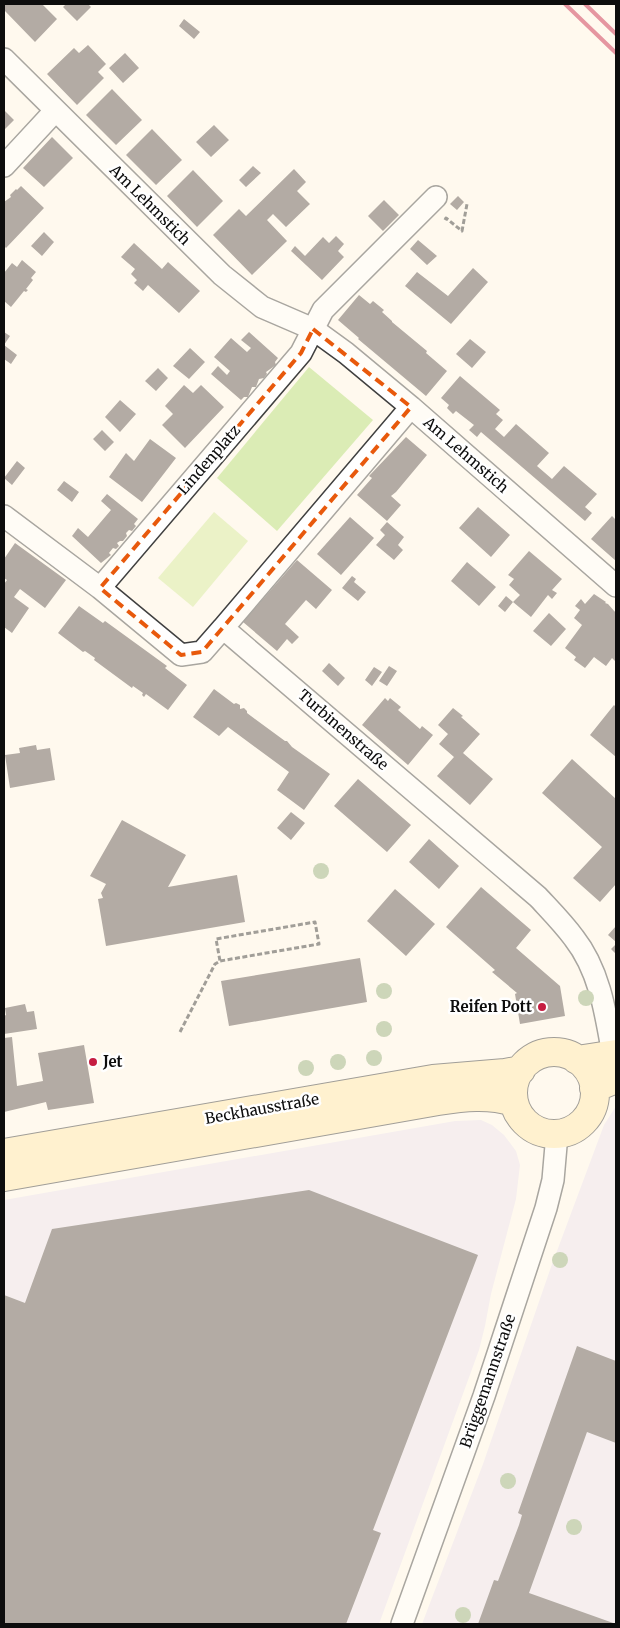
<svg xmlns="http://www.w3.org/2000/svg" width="620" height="1628" font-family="Merriweather,serif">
<rect width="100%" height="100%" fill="#fff9ee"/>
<path fill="#eae1ed" d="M616,1106v518h-194l61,-160 68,-197 53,-142z
M481,1120l11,5 12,10 12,16 4,14 -4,34 -25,95 -6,32 -6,24 -100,274h-375v-424l451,-79z"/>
<path fill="#dbecb5" d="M309,367l64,53 -96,111 -60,-53z"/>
<path fill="#ebf2c7" d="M214,512l34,29 -55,66 -35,-29z"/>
<path fill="#574c49" d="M4,4h38l15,15 -22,23 -31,-32z
M66,4h22l3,3 -14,14 -14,-14z
M184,19l16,13 -6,7 -15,-13z
M88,45l18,19 -8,8 6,6 -27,27 -30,-31 27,-26 5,5z
M125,53l14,15 -16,15 -14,-15z
M112,89l30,31 -26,25 -30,-30z
M4,110l10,10 -10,10z
M214,125l15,15 -18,17 -15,-15z
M152,129l30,31 -26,25 -30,-30z
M52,137l21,21 -29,29 -21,-19z
M253,166l8,7 -15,14 -7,-7z
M294,169l12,13 -9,9 13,13 -24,23 -13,-13 -6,6 20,21 -35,34 -39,-40 26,-26 7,7z
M193,170l30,31 -26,26 -30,-31z
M21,186l23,22 -38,40 -2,-2v-44l7,-5 -1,-2 6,-6 1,1z
M458,196l6,6 -7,8 -7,-6z
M384,200l15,15 -16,16 -15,-15z
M44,232l10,10 -12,14 -11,-10z
M336,236l8,8 -6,7 6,6 -22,23 -31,-29 4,-5 10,10 18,-19 6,6z
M418,240l19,16 -10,9 -17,-16z
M134,243l28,26 6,-7 32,29 -21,22 -31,-28 -5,6 -9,-8 3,-3 -6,-6 4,-5 -14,-12z
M22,260l14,12 -5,6 2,2 -7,9 2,1 -2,2 -2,-1 -13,16 -7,-6v-28l8,-10 5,4z
M473,268l15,14 -37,42 -46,-38 12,-14 31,24z
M359,295l11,9 3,-3 11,9 -2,2 10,9v1l35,29 -1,2 21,18 -21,25 -68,-57 1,-1 -21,-18z
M4,332l6,4 -6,9z
M249,332l29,26 -3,4 1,3 -10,7 1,2 -3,4 -5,1 -3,8h-4l-4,10h-4l-3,3 -30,-26 7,-8 9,9 3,-4 -16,-14 17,-19 16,14 4,-4 -10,-8z
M470,339l16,13 -14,16 -16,-14z
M4,345l13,10 -6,9 -7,-5z
M190,348l15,14 -16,17 -16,-13z
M158,368l10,10 -12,13 -11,-10z
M460,376l40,34 -4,4 7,6 -8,9 9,8 12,-13 33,29 -12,13 15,13 12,-13 33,28 -12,13 7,6 -7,8 -104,-89 -4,5 -8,-7 5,-5 -18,-14 -3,3 -6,-6 2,-3 -8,-7z
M184,385l9,8 8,-8 23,22 -39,41 -23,-23 11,-11 -8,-8z
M120,400l16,14 -16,18 -15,-15z
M102,430l12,12 -9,9 -12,-12z
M406,437l21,18 -31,37 -5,4 10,9 -14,16 -30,-26 15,-17 -3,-2z
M150,439l26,19 -34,44 -33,-25 17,-24 8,8z
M17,461l8,7 -13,17 -8,-7z
M64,481l15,11 -7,10 -15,-12z
M107,494l31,25 -4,5 2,2 -4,5 -3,-1 -3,3 1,3 -4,5h-3l-3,2 2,3 -3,3 -3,-1 -4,5 2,2 -10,8 -29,-27 6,-8 10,9 23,-27 -10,-9z
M478,507l32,28 -19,22 -32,-29z
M612,516l4,4v41l-25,-22z
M350,517l24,21 -33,37 -24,-21z
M387,522l17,15 -6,8 5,5 -9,10 -18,-15 9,-10 -5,-5z
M15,543l51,37 -21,28 -25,-19 -6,8 15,11 -17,25 -8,-6v-43l3,-4 -3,-2v-19z
M529,551l33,28 -10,11 5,3 -5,6 -4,-4 -17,22 -18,-15 7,-7 -11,-10 5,-6 -6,-4z
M297,560l35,30 -16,19 -10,-9 -21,24 14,13 -7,7 -5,-5 -10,12 -34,-29z
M467,562l29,25 -17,19 -28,-25z
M352,576l4,3 -2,3 12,10 -8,9 -16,-13z
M594,594l12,8 -1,1 3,1 8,9v49l-4,-4 -6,8 -12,-9 -9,11 -11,-8 2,-3 -11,-9 17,-23 -8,-7 6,-8 -5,-4 6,-7 4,5z
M506,596l7,6 -8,10 -7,-6z
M79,606l24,17 2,-2 62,45 -2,2 22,17 -19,25 -22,-16 -2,3 -2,-2 1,-2 -10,-7 -1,2 -38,-28 1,-2 -10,-7 -2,1 -25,-19z
M549,613l17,16 -15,17 -18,-15z
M329,663l16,15 -7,8 -16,-15z
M389,666l8,5 -10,15 -8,-5z
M374,667l8,5 -10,14 -7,-6z
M214,689l20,15 2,-1 4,2v4l4,-1 3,3v2l38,28h2l5,6 38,27 -26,36 -27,-20 12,-18 -61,-45 -9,9 -26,-19z
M385,698l3,3 2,-3 11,9 -3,3 22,19 2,-3 11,9 -25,30 -46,-40z
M614,705l2,2v50l-26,-22z
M453,708l10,8 -2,1 19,17 -17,19 30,26 -23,26 -33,-29 17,-19 -15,-13 9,-10 -10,-9z
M36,745l1,5 13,-2 5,32 -45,8 -5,-33 15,-2 -1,-5z
M572,759l44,40v85l-16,18 -27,-24 29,-31 -60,-54z
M358,779l53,46 -24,27 -53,-46z
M291,812l14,11 -14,17 -14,-12z
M122,820l64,35 -18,32 69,-12 8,47 -139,24 -8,-47 5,-1 -2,-5 5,-9 -16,-8z
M429,839l30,27 -20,23 -30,-27z
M481,887l50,43 -15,18 44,38 5,30 -45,8 -5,-30 2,-1 -25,-21 3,-2 -49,-43z
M395,889l40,35 -29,32 -39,-35z
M616,926v16l-8,-7z
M616,944v10l-5,-5z
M360,958l7,44 -138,24 -8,-45z
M25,1004l2,8 7,-1 3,18 -33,5v-18l2,-1 -1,-7z
M12,1037l5,49 26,-5 -5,-28 46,-8 10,58 -46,7 -2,-8 -42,10v-74z
M309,1190l169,65 -105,275 8,3 -35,91h-342v-329l21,8 27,-74z
M577,1346l39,15v82l-29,-11 -58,161 87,31h-138l16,-44 4,1 21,-56 3,-10 -4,-2z"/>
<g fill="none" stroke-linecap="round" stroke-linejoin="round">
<defs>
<path id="street" d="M4,59l218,216 40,32 51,22 33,24 65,54 205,179
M4,166l51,-55
M4,516l96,72 81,67 21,-3 21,-24 315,269c12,13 25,26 36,41 26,33 32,77 39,117
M100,588l201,-235 22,-43 113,-113
M223,628l188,-221
M402,1624l82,-228 62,-188 7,-28 4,-46"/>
<path id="secondary" d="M513 1093a41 41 0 1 1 82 0a41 41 0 1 1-82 0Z
M577,1060l39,-6
M594,1088l22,-9
M4,1153l429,-74 72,-6 16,-3
M4,1177l434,-76c26,-4 50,-7 76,1"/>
</defs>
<use href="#street" stroke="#404040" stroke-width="24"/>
<use href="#secondary" stroke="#2f2f2f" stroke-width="30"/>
<path stroke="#2f2f2f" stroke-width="3" stroke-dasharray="5 2.5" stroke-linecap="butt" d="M445,220l1,-2 16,13 5,-27
M180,1032l35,-68 5,-3 99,-17 -4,-22 -99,17 4,22"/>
<use href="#street" stroke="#fff" stroke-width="21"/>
<use href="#secondary" stroke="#ffe7a9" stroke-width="28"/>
<path stroke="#c61d41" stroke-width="4" d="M565,4l51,49
M585,4l31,30"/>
</g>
<g fill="#91aa79">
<circle cx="321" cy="871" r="8"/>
<circle cx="384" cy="991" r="8"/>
<circle cx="586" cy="998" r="8"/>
<circle cx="384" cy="1029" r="8"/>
<circle cx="374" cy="1058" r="8"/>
<circle cx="338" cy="1062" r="8"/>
<circle cx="306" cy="1068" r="8"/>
<circle cx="560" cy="1260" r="8"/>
<circle cx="508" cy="1481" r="8"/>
<circle cx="574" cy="1527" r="8"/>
<circle cx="463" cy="1615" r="8"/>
</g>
<path d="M0 0H620V1628H0ZM313,329l98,78 -209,245 -21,3 -81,-67 201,-235z" fill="#fff9ee" fill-opacity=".55" fill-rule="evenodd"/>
<path fill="none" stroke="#e8590c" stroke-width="4" stroke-dasharray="10 6" stroke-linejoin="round" d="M313,329l98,78 -209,245 -21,3 -81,-67 201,-235z"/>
<g fill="#c61d41" stroke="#fff" stroke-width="2">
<circle cx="542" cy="1007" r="5"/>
<circle cx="93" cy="1062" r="5"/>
</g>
<g text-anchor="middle" stroke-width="5" stroke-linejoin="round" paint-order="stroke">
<g font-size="15" fill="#0d0d0d" stroke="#fff">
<text transform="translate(150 205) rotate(45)" y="5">Am Lehmstich</text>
<text transform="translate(466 455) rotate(41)" y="5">Am Lehmstich</text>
<text transform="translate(209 460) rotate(-49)" y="5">Lindenplatz</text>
<text transform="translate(343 730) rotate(41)" y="5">Turbinenstraße</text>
<text transform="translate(262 1109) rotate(-10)" y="5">Beckhausstraße</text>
<text transform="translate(488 1381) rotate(-71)" y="5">Brüggemannstraße</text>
</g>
<g font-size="15" font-weight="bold" fill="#0d0d0d" stroke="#fff" text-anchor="end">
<text x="532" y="1012">Reifen Pott</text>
<text x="103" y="1067" text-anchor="start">Jet</text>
</g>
</g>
<rect width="620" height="1628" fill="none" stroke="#0d0d0d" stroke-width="10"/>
</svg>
